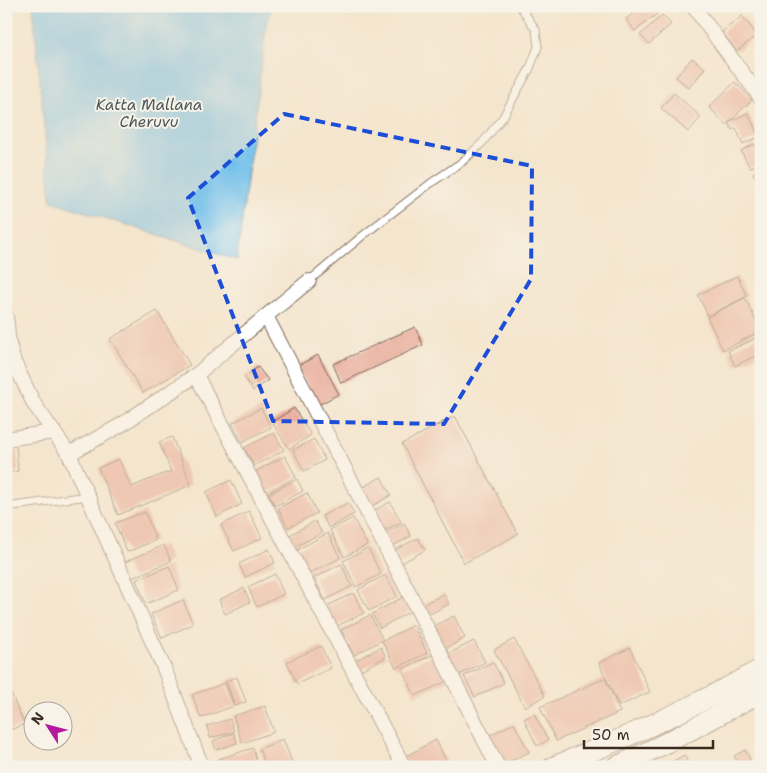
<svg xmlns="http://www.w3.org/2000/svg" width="767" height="773" font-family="'Shantell Sans',sans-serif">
<rect width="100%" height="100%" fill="#f7f3e8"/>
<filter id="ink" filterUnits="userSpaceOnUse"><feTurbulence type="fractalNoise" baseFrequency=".02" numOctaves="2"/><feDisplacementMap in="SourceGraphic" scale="10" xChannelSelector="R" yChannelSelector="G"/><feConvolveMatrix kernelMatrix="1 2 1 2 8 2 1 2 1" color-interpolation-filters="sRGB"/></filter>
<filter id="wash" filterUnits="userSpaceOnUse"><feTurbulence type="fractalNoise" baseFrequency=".0096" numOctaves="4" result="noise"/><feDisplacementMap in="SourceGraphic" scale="20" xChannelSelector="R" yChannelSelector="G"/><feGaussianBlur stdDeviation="1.12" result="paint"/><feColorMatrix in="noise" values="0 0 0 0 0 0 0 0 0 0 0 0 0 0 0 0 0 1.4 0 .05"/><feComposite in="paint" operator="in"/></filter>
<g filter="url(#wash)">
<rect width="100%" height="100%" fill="#f4e5cd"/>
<path fill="#70bfeb" stroke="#567484" d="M33,6h240l-6,15 -30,239 -186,-59z"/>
<g id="blocks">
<path fill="#e8a493" d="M643,6h8l6,8 -22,17 -9,-12z
M662,15l9,9 -22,20 -9,-9z
M742,16l15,19 -20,16 -15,-19z
M692,58l13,10 -16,20 -13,-11z
M735,82l17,18 -26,25 -17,-18z
M674,93l27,24 -13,15 -27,-24z
M748,113l11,24 -16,7 -7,-16 -4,2 -4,-8z
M754,144l7,12v6l-11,6 -9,-17z
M761,170v18l-8,-15z
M737,276l10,20 -39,20 -10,-21z
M745,298l16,33 -38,19 -16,-33z
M157,311l33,54 -47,28 -33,-54z
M415,327l8,18 -82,38 -8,-19z
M756,338l5,10v5l-26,13 -7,-15z
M318,355l21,39 -21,11 -21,-39z
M258,367l10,13 -15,11 -9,-14z
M261,408l10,19 -29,15 -10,-19z
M294,408l17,27 -22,14 -17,-27z
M455,416l63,118 -54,29 -62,-119z
M274,433l10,17 -30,16 -10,-18z
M172,437l19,48 -73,30 -20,-47 21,-9 12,28 40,-16 -12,-29z
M314,439l11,21 -21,11 -11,-21z
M16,444l2,27 -12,2v-28z
M285,456l11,21 -29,16 -11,-22z
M381,477l10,18 -19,11 -10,-18z
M297,479l6,12 -28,15 -6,-12z
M231,480l11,24 -25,13 -11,-25z
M307,493l10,20 -29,15 -10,-20z
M390,502l11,20 -19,10 -10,-20z
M348,503l6,11 -25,14 -7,-12z
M249,511l13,27 -28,13 -13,-26z
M145,512l11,28 -29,12 -12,-29z
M353,518l14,27 -23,12 -14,-27z
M315,521l7,12 -28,14 -6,-11z
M404,523l7,13 -20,11 -7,-13z
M328,533l12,25 -30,15 -13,-23z
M418,538l7,12 -25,14 -7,-13z
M164,545l7,16 -39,17 -7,-16z
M368,548l13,26 -25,13 -13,-26z
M269,549l6,14 -30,14 -6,-13z
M341,564l11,22 -27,14 -11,-22z
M169,566l10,24 -33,14 -10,-24z
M275,574l9,20 -27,13 -9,-20z
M385,575l12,21 -28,15 -11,-21z
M244,588l6,14 -25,12 -6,-14z
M353,593l11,20 -29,14 -10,-20z
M444,594l5,10 -25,13 -5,-11z
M405,596l8,14 -33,18 -8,-14z
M183,600l10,24 -31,14 -11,-24z
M370,615l13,25 -29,15 -13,-25z
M454,616l11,22 -23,12 -12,-22z
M414,625l13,28 -31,15 -14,-27z
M514,639l31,57 -20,11 -31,-57z
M474,641l11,21 -28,14 -11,-21z
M321,646l10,22 -34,16 -10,-22z
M381,647l5,10 -27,14 -5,-10z
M630,648l20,44 -31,14 -20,-43z
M434,654l13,27 -32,15 -13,-27z
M493,662l11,21 -29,14 -11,-21z
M237,677l9,25 -11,4 -9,-25z
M605,678l15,34 -64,29 -16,-34z
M225,683l9,23 -33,12 -9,-23z
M10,691l14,33 -18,8v-40z
M265,706l9,26 -32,11 -9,-27z
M534,714l14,26 -11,6 -13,-27z
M230,719l4,13 -24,6 -3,-12z
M514,723l15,29 -26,13 -15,-29z
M234,733l3,10 -21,7 -3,-9z
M283,739l11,28h-28l-7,-18z
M436,740l13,27h-40l-5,-10z
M253,748l5,19h-38l-2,-8z
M745,750l9,17h-14l-6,-11z
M684,755l6,12h-27z"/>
</g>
</g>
<g filter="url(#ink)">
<use href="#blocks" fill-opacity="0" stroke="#7c6b5b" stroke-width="1"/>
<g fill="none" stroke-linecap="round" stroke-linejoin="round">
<defs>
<path id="service" d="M309,281l52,-44 70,-54 31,-21 21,-20 20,-25 27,-49 8,-21 -2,-17 -16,-24
M6,507l82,-11"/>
<path id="minor" d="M693,6l68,92
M6,316l3,28 5,18 20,42 35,50 95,214 38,99
M266,316l154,298 78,153
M196,375l208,392
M6,439l48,-7
M69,454l52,-29 75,-50 70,-59 43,-35"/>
<path id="secondary" d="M553,767c71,-28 142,-60 208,-98
M616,767l52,-25 93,-50"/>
</defs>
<use href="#service" stroke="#7c6b5b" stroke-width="9"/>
<use href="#minor" stroke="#7c6b5b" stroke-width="16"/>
<use href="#secondary" stroke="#7c6b5b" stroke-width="22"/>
<use href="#service" stroke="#fff" stroke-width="7"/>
<use href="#minor" stroke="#fff" stroke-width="14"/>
<use href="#secondary" stroke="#fff" stroke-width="20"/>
</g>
</g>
<path d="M0 0H767V773H0ZM284,114l248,52 -1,113 -87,145 -171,-3 -85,-223z" fill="#f4e5cd" fill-opacity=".55" fill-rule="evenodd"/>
<path fill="none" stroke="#1d4ed8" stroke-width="4" stroke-dasharray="10 6" stroke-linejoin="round" d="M284,114l248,52 -1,113 -87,145 -171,-3 -85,-223z"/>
<g text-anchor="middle" stroke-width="4" stroke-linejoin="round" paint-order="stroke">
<g font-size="15" font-style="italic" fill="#4b575c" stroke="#f7f3e8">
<text x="149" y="110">Katta Mallana<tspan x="149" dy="17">Cheruvu</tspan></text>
</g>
</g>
<rect width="767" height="773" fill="none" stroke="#f7f3e8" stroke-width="25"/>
<g transform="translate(48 726) rotate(306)"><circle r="24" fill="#f7f3e8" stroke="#aca397"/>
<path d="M0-4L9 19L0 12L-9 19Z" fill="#b5179e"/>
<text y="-8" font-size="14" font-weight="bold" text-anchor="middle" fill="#3b2a1e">N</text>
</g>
<path d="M584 740v8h129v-8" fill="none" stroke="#3b2a1e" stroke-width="2.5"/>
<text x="592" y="740" font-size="15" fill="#3b2a1e" stroke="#f7f3e8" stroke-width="4" paint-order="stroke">50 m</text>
</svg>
